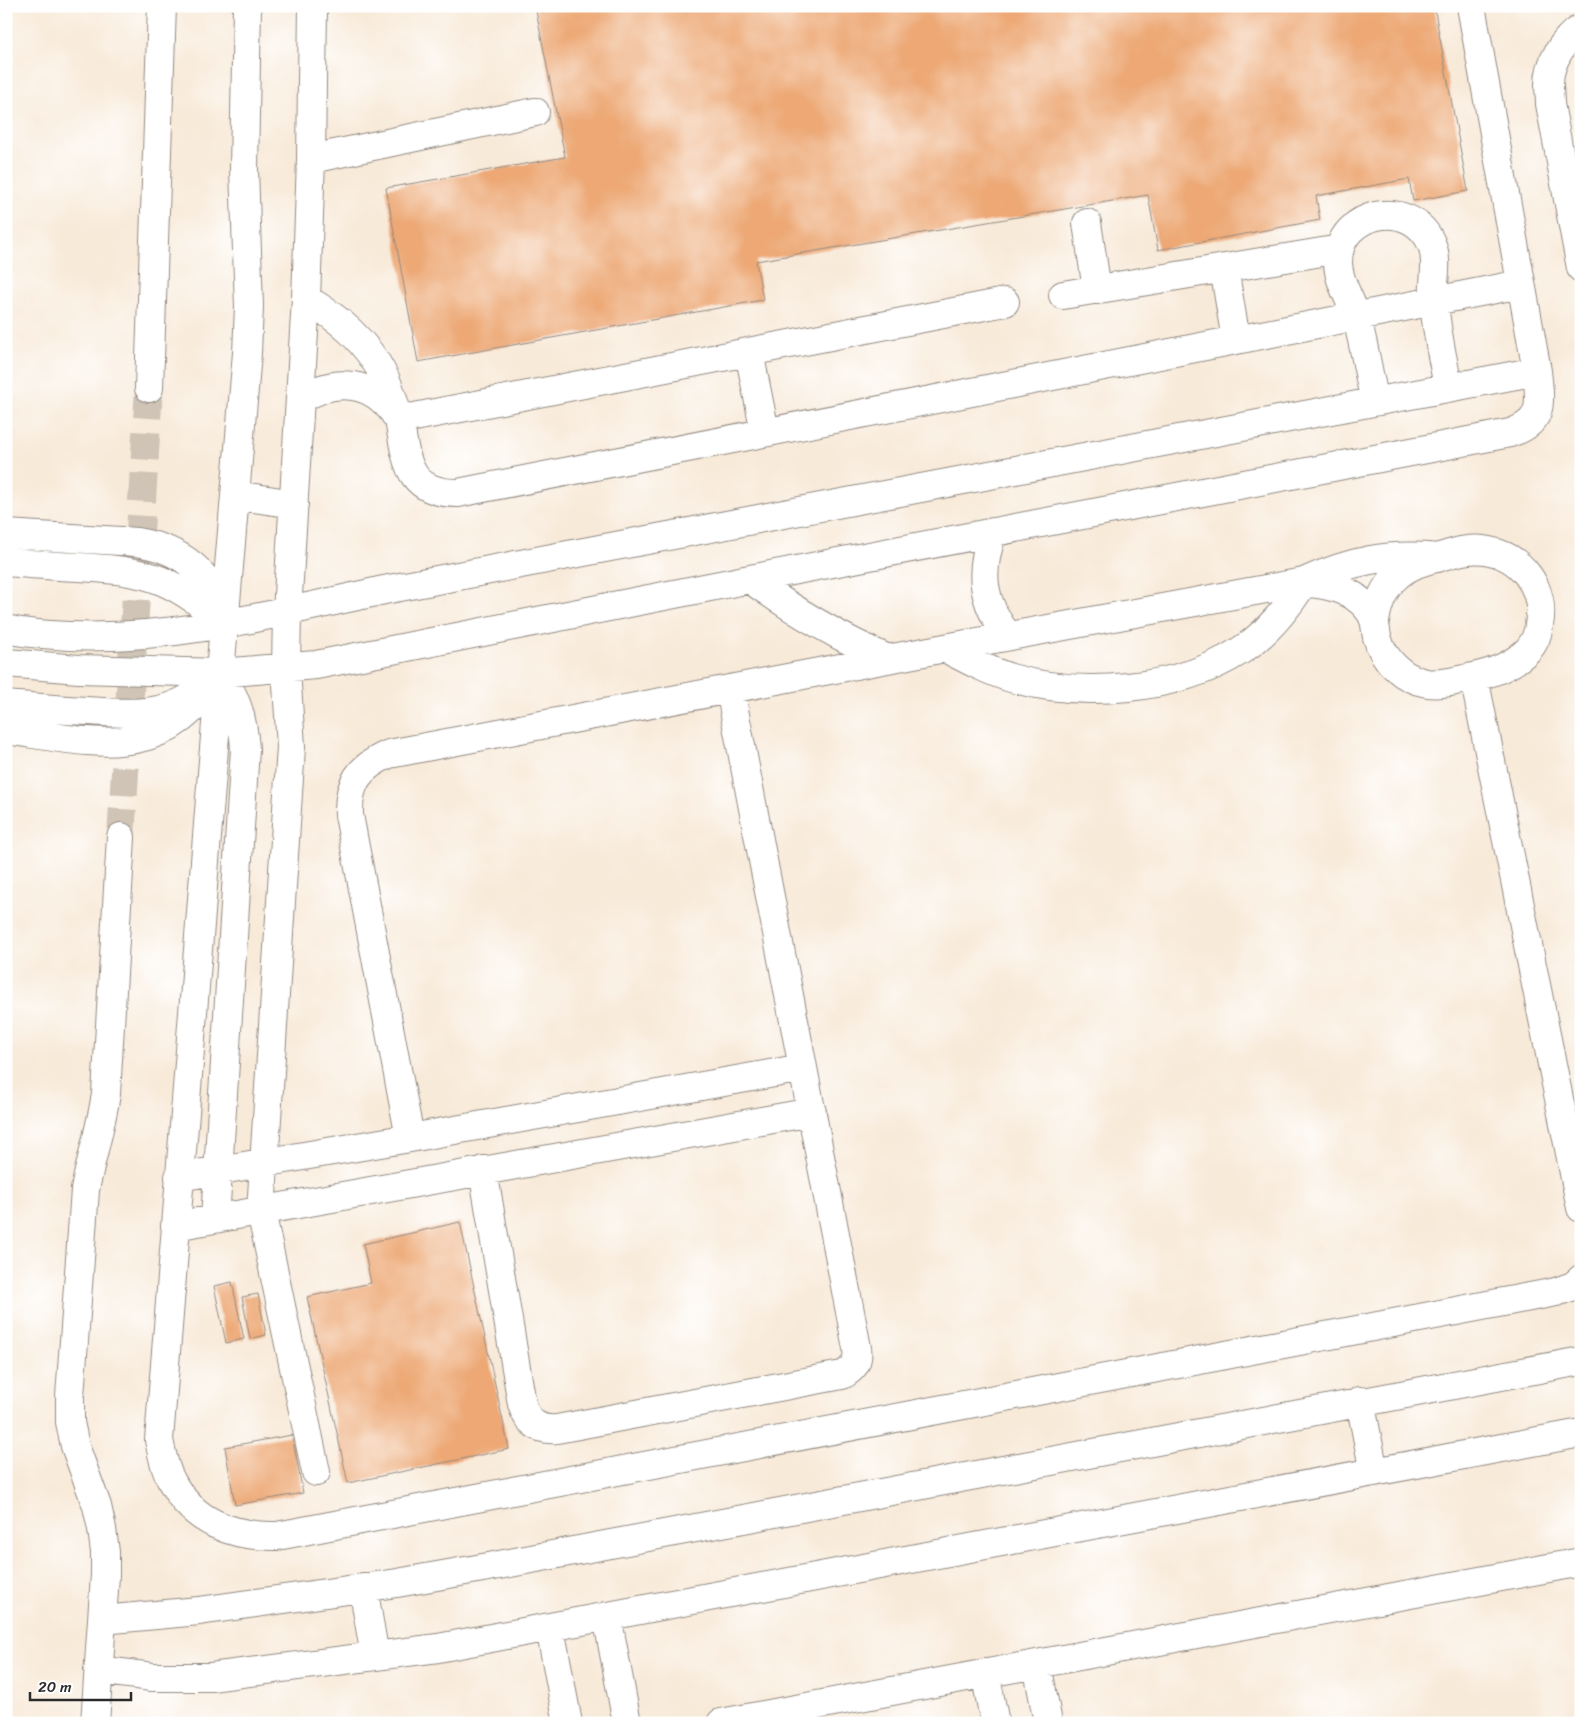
<svg xmlns="http://www.w3.org/2000/svg" width="1587" height="1729" font-family="Sriracha,sans-serif">
<rect width="100%" height="100%" fill="#fff"/>
<filter id="ink" filterUnits="userSpaceOnUse"><feTurbulence type="fractalNoise" baseFrequency=".02" numOctaves="2"/><feDisplacementMap in="SourceGraphic" scale="10" xChannelSelector="R" yChannelSelector="G"/><feConvolveMatrix kernelMatrix="1 2 1 2 8 2 1 2 1" color-interpolation-filters="sRGB"/></filter>
<filter id="wash" filterUnits="userSpaceOnUse"><feTurbulence type="fractalNoise" baseFrequency=".0096" numOctaves="4" result="noise"/><feDisplacementMap in="SourceGraphic" scale="20" xChannelSelector="R" yChannelSelector="G"/><feGaussianBlur stdDeviation="1.12" result="paint"/><feColorMatrix in="noise" values="0 0 0 0 0 0 0 0 0 0 0 0 0 0 0 0 0 1.4 0 .05"/><feComposite in="paint" operator="in"/></filter>
<g filter="url(#wash)">
<rect width="100%" height="100%" fill="#f8ead9"/>
<g id="blocks">
<path fill="#eda874" d="M535,6h899l34,185 -55,10 -4,-22 -93,17 4,24 -162,30 -10,-55 -392,66 7,39 -345,62 -32,-174 179,-31z
M460,1222l49,227 -161,34 -41,-186 64,-14 -8,-39z
M232,1282l12,57 -18,4 -12,-57z
M258,1294l8,41 -16,4 -8,-42z
M292,1435l11,58 -68,12 -10,-58z"/>
</g>
</g>
<g filter="url(#ink)">
<use href="#blocks" fill-opacity="0" stroke="#928a82" stroke-width="1"/>
<g fill="none" stroke-linecap="round" stroke-linejoin="round">
<path stroke="#cfc4b6" stroke-width="28" stroke-dasharray="28 14" stroke-linecap="butt" d="M121,837l28,-449"/>
<defs>
<path id="minor" d="M247,6l-3,163 5,137 -2,47 -27,320 -61,767c3,13 5,28 12,40 21,42 62,57 106,56l1279,-244 17,-6 8,-7
M313,6l-2,153 -5,140 -19,313 -1,57 5,78 -30,464 55,261
M1581,28c-18,11 -32,35 -32,56 0,7 1,13 1,20l31,164
M311,159l224,-47
M1087,223l10,67
M1224,268l12,72
M1063,295l277,-46
M306,299c33,19 60,42 78,77 7,14 11,29 15,44 8,40 7,73 59,73l1063,-209
M749,352l16,80
M149,388l13,-382
M300,400c34,-23 73,-20 96,16
M1375,401c-7,-28 -11,-58 -19,-85 -6,-18 -18,-35 -18,-54 0,-52 75,-66 94,-17 7,18 0,37 2,56 2,29 9,58 14,86
M399,420l606,-118
M235,495l59,9
M993,532c-15,41 -11,70 15,104
M6,534l131,8c44,7 76,31 86,76
M6,562c25,2 49,4 73,5 28,2 56,3 83,14 24,10 43,26 63,43
M750,579c44,32 88,58 138,80
M1304,582c25,3 47,6 64,27 8,10 7,18 9,28 7,24 26,42 50,46 14,2 28,-2 41,-5 22,-4 45,-12 61,-29 5,-6 9,-16 10,-24 7,-37 -18,-70 -55,-75 -19,-3 -38,6 -56,10 -32,9 -48,28 -53,61
M6,629c21,5 43,6 64,7 107,4 210,-23 314,-46l1153,-219
M945,648c21,11 43,23 66,30 69,20 167,13 229,-27 27,-17 47,-42 64,-69
M6,663l73,6 141,4 96,-8 434,-86 760,-146c35,-11 30,-31 27,-62l-66,-365
M1474,677l107,531
M6,705c27,2 54,5 81,6 39,2 72,7 107,-16
M6,730c87,12 160,35 213,-56
M410,1138l-61,-323c-1,-32 10,-48 40,-61l556,-106 359,-66c46,-21 83,-29 134,-24
M483,1170l39,234c5,18 17,27 35,25l285,-54c12,-6 17,-14 15,-27l-127,-659
M179,1177l231,-39 393,-70
M215,1219l30,-470c-2,-31 -8,-50 -25,-76
M175,1226l637,-114
M1360,1401l14,71
M363,1587l12,69
M607,1616l20,107
M102,1620l97,-9 198,-28 97,-17 1087,-205
M550,1628l18,95
M1037,1664l11,59
M98,1670l54,7h59l227,-29 1143,-215
M985,1673l10,50
M95,1723l10,-148v-23l-3,-23 -5,-23 -22,-60 -5,-24v-26l15,-206c6,-32 16,-63 21,-96l15,-257
M721,1723l860,-161"/>
</defs>
<use href="#minor" stroke="#928a82" stroke-width="30"/>
<use href="#minor" stroke="#fff" stroke-width="28"/>
</g>
</g>
<rect width="1587" height="1729" fill="none" stroke="#fff" stroke-width="25"/>
<path d="M30 1692v8h101v-8" fill="none" stroke="#2b2b2b" stroke-width="2.5"/>
<text x="38" y="1692" font-size="15" fill="#2b2b2b" stroke="#ffffff" stroke-width="4" paint-order="stroke">20 m</text>
</svg>
